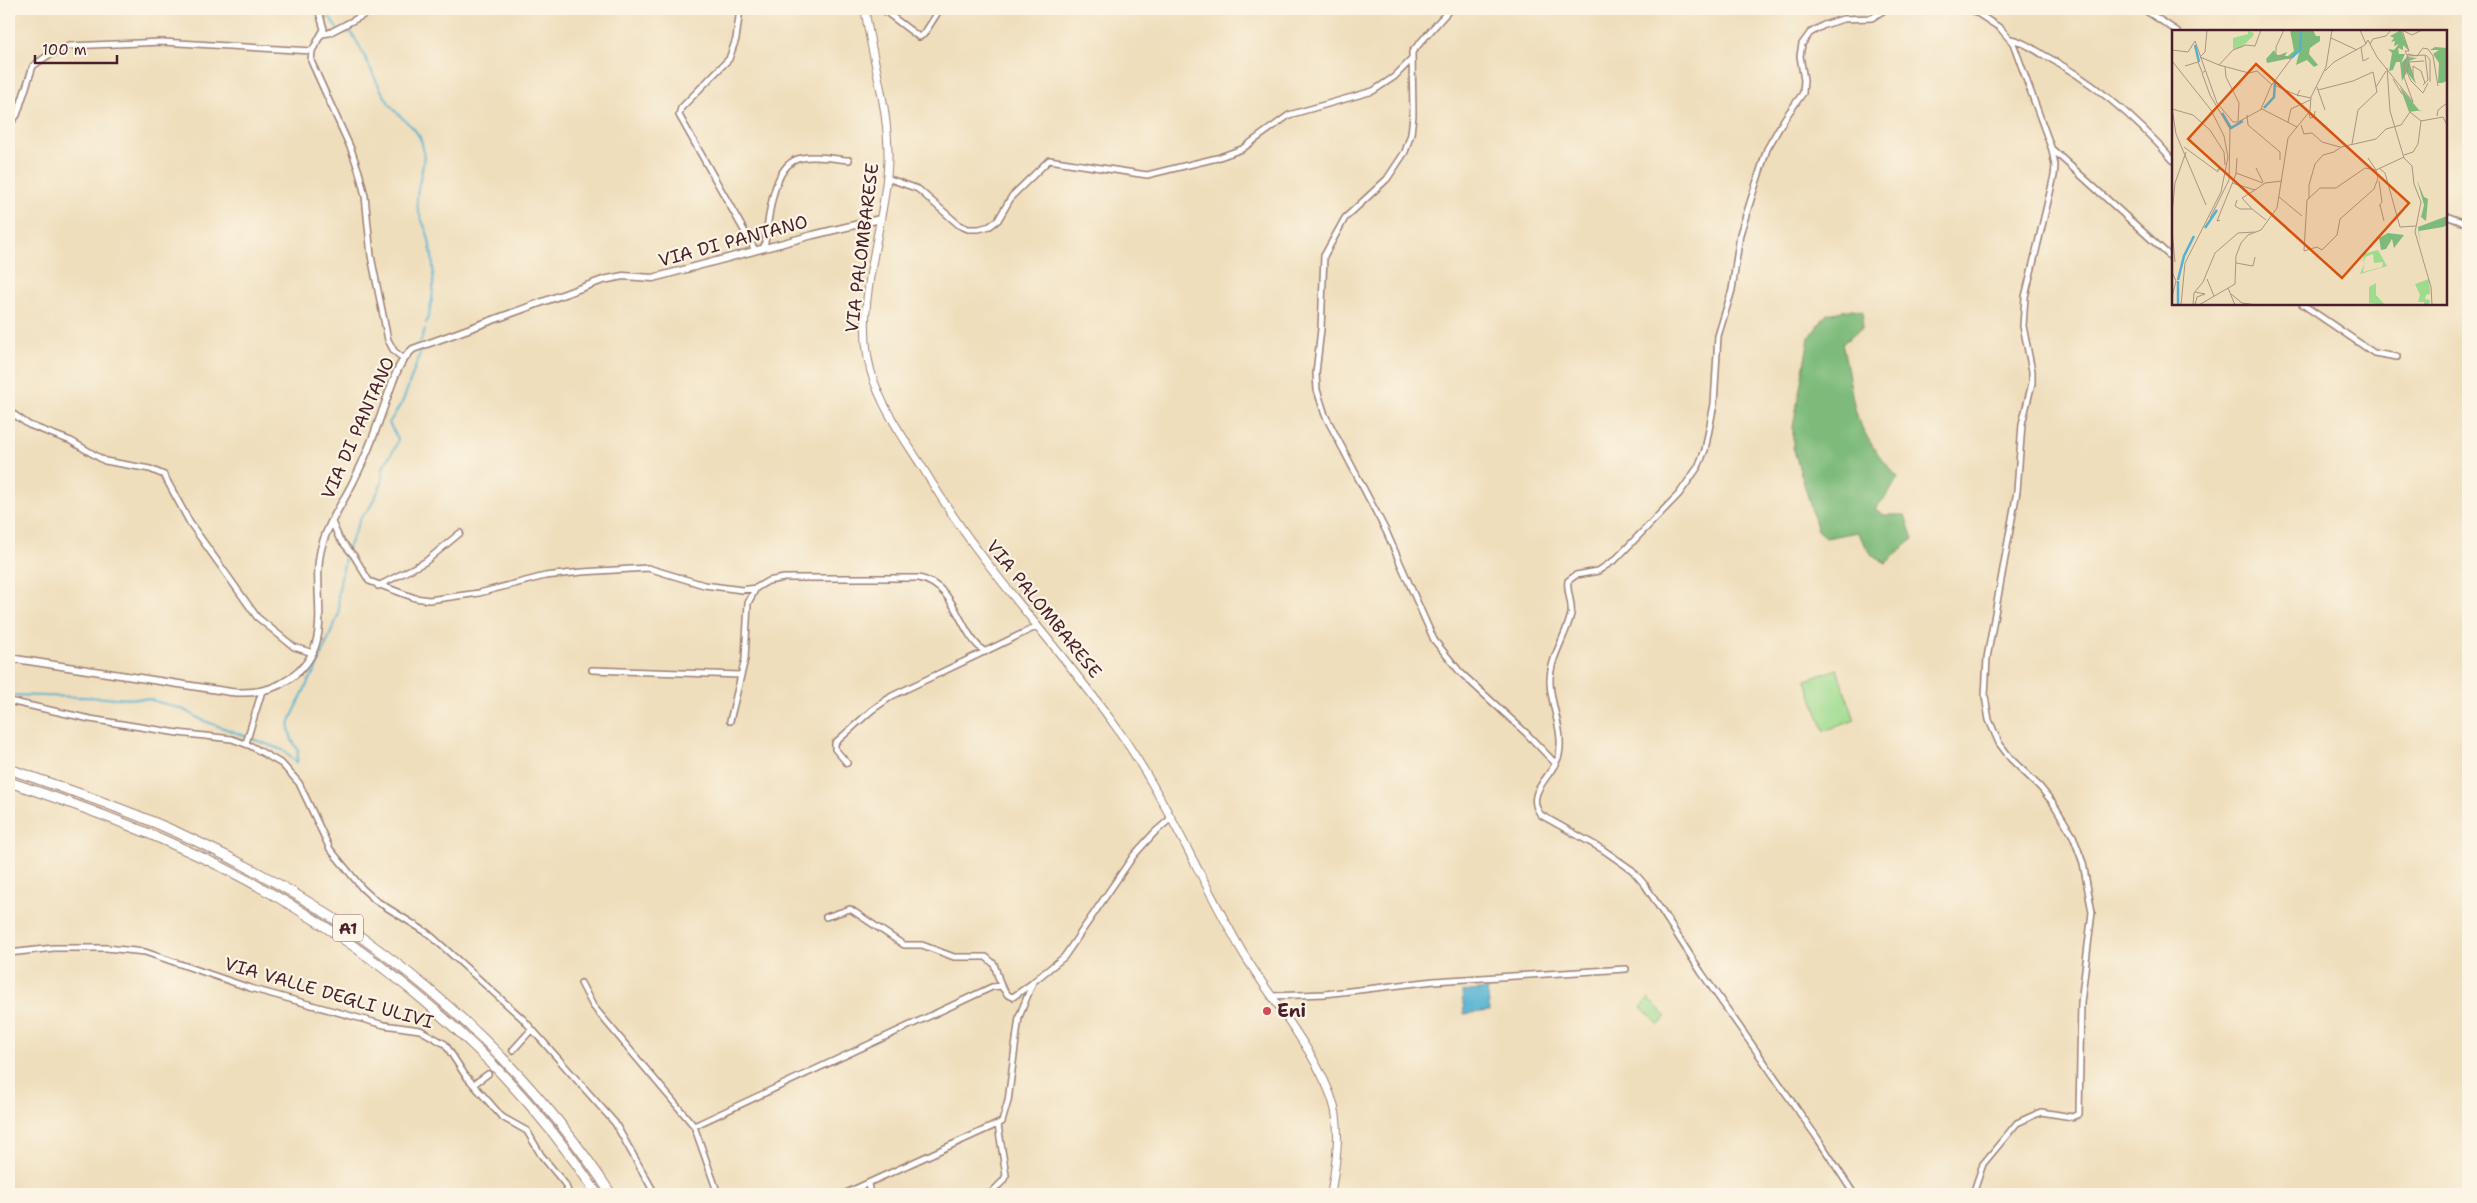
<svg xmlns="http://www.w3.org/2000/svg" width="2477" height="1203" font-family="'Shantell Sans',sans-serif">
<rect width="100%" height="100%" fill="#fcf5e5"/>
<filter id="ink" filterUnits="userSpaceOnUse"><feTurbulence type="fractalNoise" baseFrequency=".02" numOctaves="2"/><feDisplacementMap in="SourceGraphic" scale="10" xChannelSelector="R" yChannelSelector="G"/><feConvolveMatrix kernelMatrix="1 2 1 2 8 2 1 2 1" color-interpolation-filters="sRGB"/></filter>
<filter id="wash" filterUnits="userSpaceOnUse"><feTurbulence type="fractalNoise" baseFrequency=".0096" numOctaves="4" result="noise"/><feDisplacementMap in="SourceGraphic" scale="20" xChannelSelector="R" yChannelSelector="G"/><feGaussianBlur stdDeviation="1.12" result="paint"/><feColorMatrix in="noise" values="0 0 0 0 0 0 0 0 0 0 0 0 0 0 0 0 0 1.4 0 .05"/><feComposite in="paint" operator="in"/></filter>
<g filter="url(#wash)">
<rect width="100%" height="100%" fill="#efdebc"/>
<path fill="#9edb8f" stroke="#747d5d" d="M1837,669l18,51 -31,11 -18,-51z
M1649,999l18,18 -8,8 -18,-18z"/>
<path fill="#7ebb7a" stroke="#646d52" d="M1853,309l10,2 -1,17 -20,16c6,21 8,44 13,65 7,25 25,50 43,68l-9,16 -14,16 9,6h21l8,24 -27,24 -14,-8 -15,-23 -31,6 -8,-7 -25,-84v-20l16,-89 18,-24z"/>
<path fill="#53b2d2" stroke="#4e687e" d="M1487,989l3,22 -26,3 -2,-22z"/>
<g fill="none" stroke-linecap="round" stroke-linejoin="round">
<path stroke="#53b2d2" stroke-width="2" d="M325,9l12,20 5,4 9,-1c16,23 23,51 40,74 10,14 26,20 31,37 6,23 -7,42 -5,61 1,11 8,21 11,32 7,27 8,61 -2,87
M420,343l5,-14
M9,695l139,4 34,10 20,11 83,31 12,12
M297,763l1,-13 -6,-10 -3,-12 1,-7 18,-39 7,-11 24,-58 -1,-19 8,-41 15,-36 8,-8 13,-26 1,-16 12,-19 3,-9 -9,-16 14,-22 19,-53"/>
</g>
</g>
<g filter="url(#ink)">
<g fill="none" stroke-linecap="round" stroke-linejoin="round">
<path stroke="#ceb89f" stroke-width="5" stroke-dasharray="5 2.5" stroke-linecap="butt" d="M488,1074l25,-24"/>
<defs>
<path id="minor" d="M318,9l6,20 -12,22 -1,10 40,88 8,23 6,24 6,60 17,84 6,11 10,8
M740,9l-4,30 -7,20 -48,49 -2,7 76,135
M882,9l37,28 5,-3 16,-25
M1450,9l-38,43 1,63 -2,19 -6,18 -18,27 -42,39 -21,38 -3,73 -5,44 1,17 8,25 61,116 48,109 26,32 66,61 30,31
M1971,9l29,19 13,15 39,107 3,16 -1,10 -29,121 -2,29 9,45v12l-10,41 -5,67 -30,167 -2,38 4,24 10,23 12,16 29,28 13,16 20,33 10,27 9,49 -11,91 -2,111 -7,3 -31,-5 -24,11 -34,41 -10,30
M2143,9l34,22
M322,34l7,-1 46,-24
M2011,39c11,2 21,9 31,15 51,27 93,63 131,106
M9,125l8,-10 16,-49 14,-10 22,-10 93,-4 150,9
M2053,150l120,109
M887,178l31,11 41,36 9,4h11l11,-3 8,-6 14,-24 37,-36 98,15 70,-17 25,-9 47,-34 84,-24 21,-14 17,-17
M2446,216l22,8
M764,248c5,-26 7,-86 38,-90 15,-3 32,1 47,2
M2302,304l72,49 23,4
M9,411l20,14 42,16 34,20 45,8 14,6 26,48 67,94 37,30 19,6
M332,522l7,16 15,18 15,25 46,17 14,2 50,-7 66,-17 37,-4 66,-4 56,17 38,5 14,-2 12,-7 16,-3h135c39,9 38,53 66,74
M378,586l47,-24 35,-29
M592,670l149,5
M9,701l81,18 88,14 54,6 19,7 31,18 17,19 31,66 32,39 13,12 54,34 94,85 92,104 40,71
M730,721l15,-62 3,-56 8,-15
M246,743l16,-52
M847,763l-12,-14v-6l37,-33 20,-14 146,-70
M826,917l24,-8 54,36h18l32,12h32l8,7 7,22
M9,953l45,-5h52l39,4 105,36 134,37 36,5 25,14 20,31 37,42 25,14 14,24 24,29 4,10
M581,983l12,23 101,120 24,68
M1271,996l54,-2 109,-13 192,-12
M513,1050l19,-21
M474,1084l14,-10
M694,1126l298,-139 9,-1 7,9 5,2 18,-13
M868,1184l2,10
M844,1194l158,-72 6,-21 11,-84 14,-35 31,-25 70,-102 20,-22 16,-14
M990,1194l13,-13 3,-6 -8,-50
M1854,1194l-36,-55 -117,-167 -56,-87 -13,-15 -30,-21 -61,-34c-18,-23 13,-39 18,-60 5,-24 -8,-48 -9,-72 -1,-24 16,-46 21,-69 2,-12 -5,-22 -3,-33l8,-6 22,-4 18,-12 63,-65 19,-27 7,-17 9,-46 4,-68 14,-46 8,-56 27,-85 18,-31 18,-25 1,-13 -4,-24 2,-12 8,-11 14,-8 19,-6 29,-1 14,-9"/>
<path id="tertiary" d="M9,658l222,34c20,2 41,-1 58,-13 49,-32 21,-85 32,-130 6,-25 22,-46 33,-69 14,-27 24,-56 34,-85 6,-17 11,-34 25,-46l190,-69 20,-4 30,2 160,-43 67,-16"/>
<path id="secondary" d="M865,9c7,52 24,96 23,151 -2,71 -40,154 -13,224 11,29 29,55 46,81 17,28 35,57 55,83 45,61 96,117 140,179 49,69 84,152 127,226 27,45 85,113 93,162 4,26 -1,53 -5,79"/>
<path id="motorway" d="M9,769c63,22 126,43 187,72 166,78 315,199 415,353
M9,782c61,20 121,42 179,69 160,72 313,196 409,343"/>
</defs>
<use href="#minor" stroke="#9c7e74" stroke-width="8"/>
<use href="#tertiary" stroke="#9c7e74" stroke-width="9"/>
<use href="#secondary" stroke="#9c7e74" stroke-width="9"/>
<use href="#motorway" stroke="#9c7e74" stroke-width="11"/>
<use href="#minor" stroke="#fff" stroke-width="5"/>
<use href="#tertiary" stroke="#fff" stroke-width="6"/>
<use href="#secondary" stroke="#fff" stroke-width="7"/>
<use href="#motorway" stroke="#fff" stroke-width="9"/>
</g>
</g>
<circle fill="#d1495b" stroke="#fcf5e5" stroke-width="2" cx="1267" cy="1011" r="5"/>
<g text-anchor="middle" stroke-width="4.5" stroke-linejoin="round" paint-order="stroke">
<rect fill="#fcf5e5" stroke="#7f5f63" stroke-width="1" x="333" y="914.5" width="30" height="27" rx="4"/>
<g font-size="16" font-weight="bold" fill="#4a1f2b">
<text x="348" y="934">A1</text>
</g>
<g font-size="18" fill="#4a1f2b" stroke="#fcf5e5">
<text transform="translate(733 241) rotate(-15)" y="6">VIA DI PANTANO</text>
<text transform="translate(862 248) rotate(-83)" y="6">VIA PALOMBARESE</text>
<text transform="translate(358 428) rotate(-66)" y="6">VIA DI PANTANO</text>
<text transform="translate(1044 609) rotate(51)" y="6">VIA PALOMBARESE</text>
<text transform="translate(329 993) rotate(16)" y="6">VIA VALLE DEGLI ULIVI</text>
</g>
<g font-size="18" font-weight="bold" fill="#4a1f2b" stroke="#fcf5e5" text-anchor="start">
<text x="1277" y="1017">Eni</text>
</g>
</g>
<g transform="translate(2172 30)">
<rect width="275" height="275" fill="#efdebc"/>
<path d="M76,1l6,2 -1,3 -12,12 -8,1v-11l15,-4zM206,220l9,16 -27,8 4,-10 -1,-10zM201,224l1,9 9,-1 -1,5 -19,5 2,-15zM257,249l1,15 -4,1 -1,4 5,1 -1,5h-5v-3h-6l2,-7 -5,-11zM204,253v12l9,10 -16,-2v-16z" fill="#9edb8f" fill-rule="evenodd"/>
<path d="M118,0h23l3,6h4v5l-10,7 -1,6 9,11 -4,2 -7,-7 -11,5 4,-16 -9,9 -24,5 -1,-4 8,-9 3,6 10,-4 -2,4h3l6,-5zM229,0l8,21 -6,-6v5l-5,-2 1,6h6l-4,9 6,-6 10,1 -8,3 7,23 -9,-12 -5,9 -2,-19h-4l-3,8 -4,1 3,-18 -4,-4 6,1 5,-6 -5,2 1,-5 -4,1 3,-4 -4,-2zM263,17l12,1v33l-5,2h-4l1,-20 -6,-9 6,-4h-9zM228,57l19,23h4l-14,2zM245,150l7,17 4,2 -2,22 -5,-4 3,-12zM275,186v9l-4,2 -24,4 1,13 -2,-17zM216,203l16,2 -10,13 -2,-9 -6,10 -5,1 -2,-12z" fill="#7ebb7a"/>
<path fill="none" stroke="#53b2d2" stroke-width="2.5" d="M23,15l4,17M119,28l9,-8 1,-20M92,78l10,-11 1,-15M50,83l9,15 12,-7M33,198l12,-18M6,250l6,-24 10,-20M6,275v-24"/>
<path fill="none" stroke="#ad9282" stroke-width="1" d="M188,0l6,14M230,0l7,21h-4l2,4M230,0l10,5 10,-5M159,8l26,12M198,14l3,-5 13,-3 5,-6M189,17l2,14 6,-3M0,20l16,2 7,-11 22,62 16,19h5l24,-13 35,18M254,25l4,5v22M29,26l4,-4 2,-22M28,27l19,8 14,-15 13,-5 9,1 6,-16M235,27l1,-3 9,2 6,-8 5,1 5,7 5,30M0,31l39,49 13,26 4,21 -7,35 -36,71 -4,42M237,32l-2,10 4,9 12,12 5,-10M237,32l15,-1M47,35l30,8 8,-2 15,14M13,36l13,-4 4,10M53,37l1,10 13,26 -1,19M215,38l3,43 14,47 8,8 2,18 7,18 -6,30 16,55 1,18M33,41l-3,2 8,22 20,34 -1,51 -19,38M153,41l9,-9 31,-17 3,-5 9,17 36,45 -9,-25 1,-15 3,-6 17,-1M241,46v-10l8,5 4,12M221,49l9,15M102,55l25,11M251,55l5,-5 -3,-25M145,57l1,3 35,-9 20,-9 4,20 -19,18 -6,34M204,57l10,-16M128,60l-3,5 14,3M146,60l7,20M0,78l4,26 30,71M0,79l21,6 17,15 14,22 1,13M89,79l10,-23 20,-27 -15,-4v-8l8,-17M137,83l1,5 4,-1 1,-6M75,85l1,10 32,27v8M265,86l1,-6 9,-7M116,92l3,-13 19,-9M129,95l3,9 8,-1 10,9 18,5M12,117l34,25v-3l6,1M232,125l9,-3 5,-8 3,-23 22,-4 4,8M196,128l8,12 2,8 -4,11 -34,30 -3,16 -15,15 -5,-3 -13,4 3,-51 13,-12h16l29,-20 11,2 28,-13M84,138l7,14M208,139l5,4 15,54 16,-1M64,143l27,10M60,153l23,7 10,-7 17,-2M107,167l23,19M137,169v-14l6,-21 8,-9 11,-3 7,-5 35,-8 10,-10 15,-4 9,-13 11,9M65,170l-2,6 5,3h12l-10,-11 13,-8M208,175l4,16M207,176l3,-4 -3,-21M80,179l14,11M0,183l3,-30 11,-31M48,190l-3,1 19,-47 1,-16M0,201l3,31M64,233l17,3 2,-9M0,242l4,9 -4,16M35,249l7,17M56,258l7,17M23,262l10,2 -8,3 -2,8M59,264l11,9 15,2M21,275l1,-12 9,-11 12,-29 23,-20 17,-1M27,275l36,-21 1,-28 5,-13 7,-8 13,-5 16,-22 11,-70 22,-27 1,-14 15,-30 6,-37"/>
<path fill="#d8530f" fill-opacity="0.15" stroke="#d8530f" stroke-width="2.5" d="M84,34l153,139 -67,75 -154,-139z"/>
<rect width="275" height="275" fill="none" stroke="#4a1f2b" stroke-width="2.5"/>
</g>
<rect width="2477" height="1203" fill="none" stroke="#fcf5e5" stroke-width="30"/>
<path d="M35 55v8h82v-8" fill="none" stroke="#4a1f2b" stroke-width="2.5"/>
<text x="42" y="55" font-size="15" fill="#4a1f2b" stroke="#fcf5e5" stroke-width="4" paint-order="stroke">100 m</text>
</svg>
